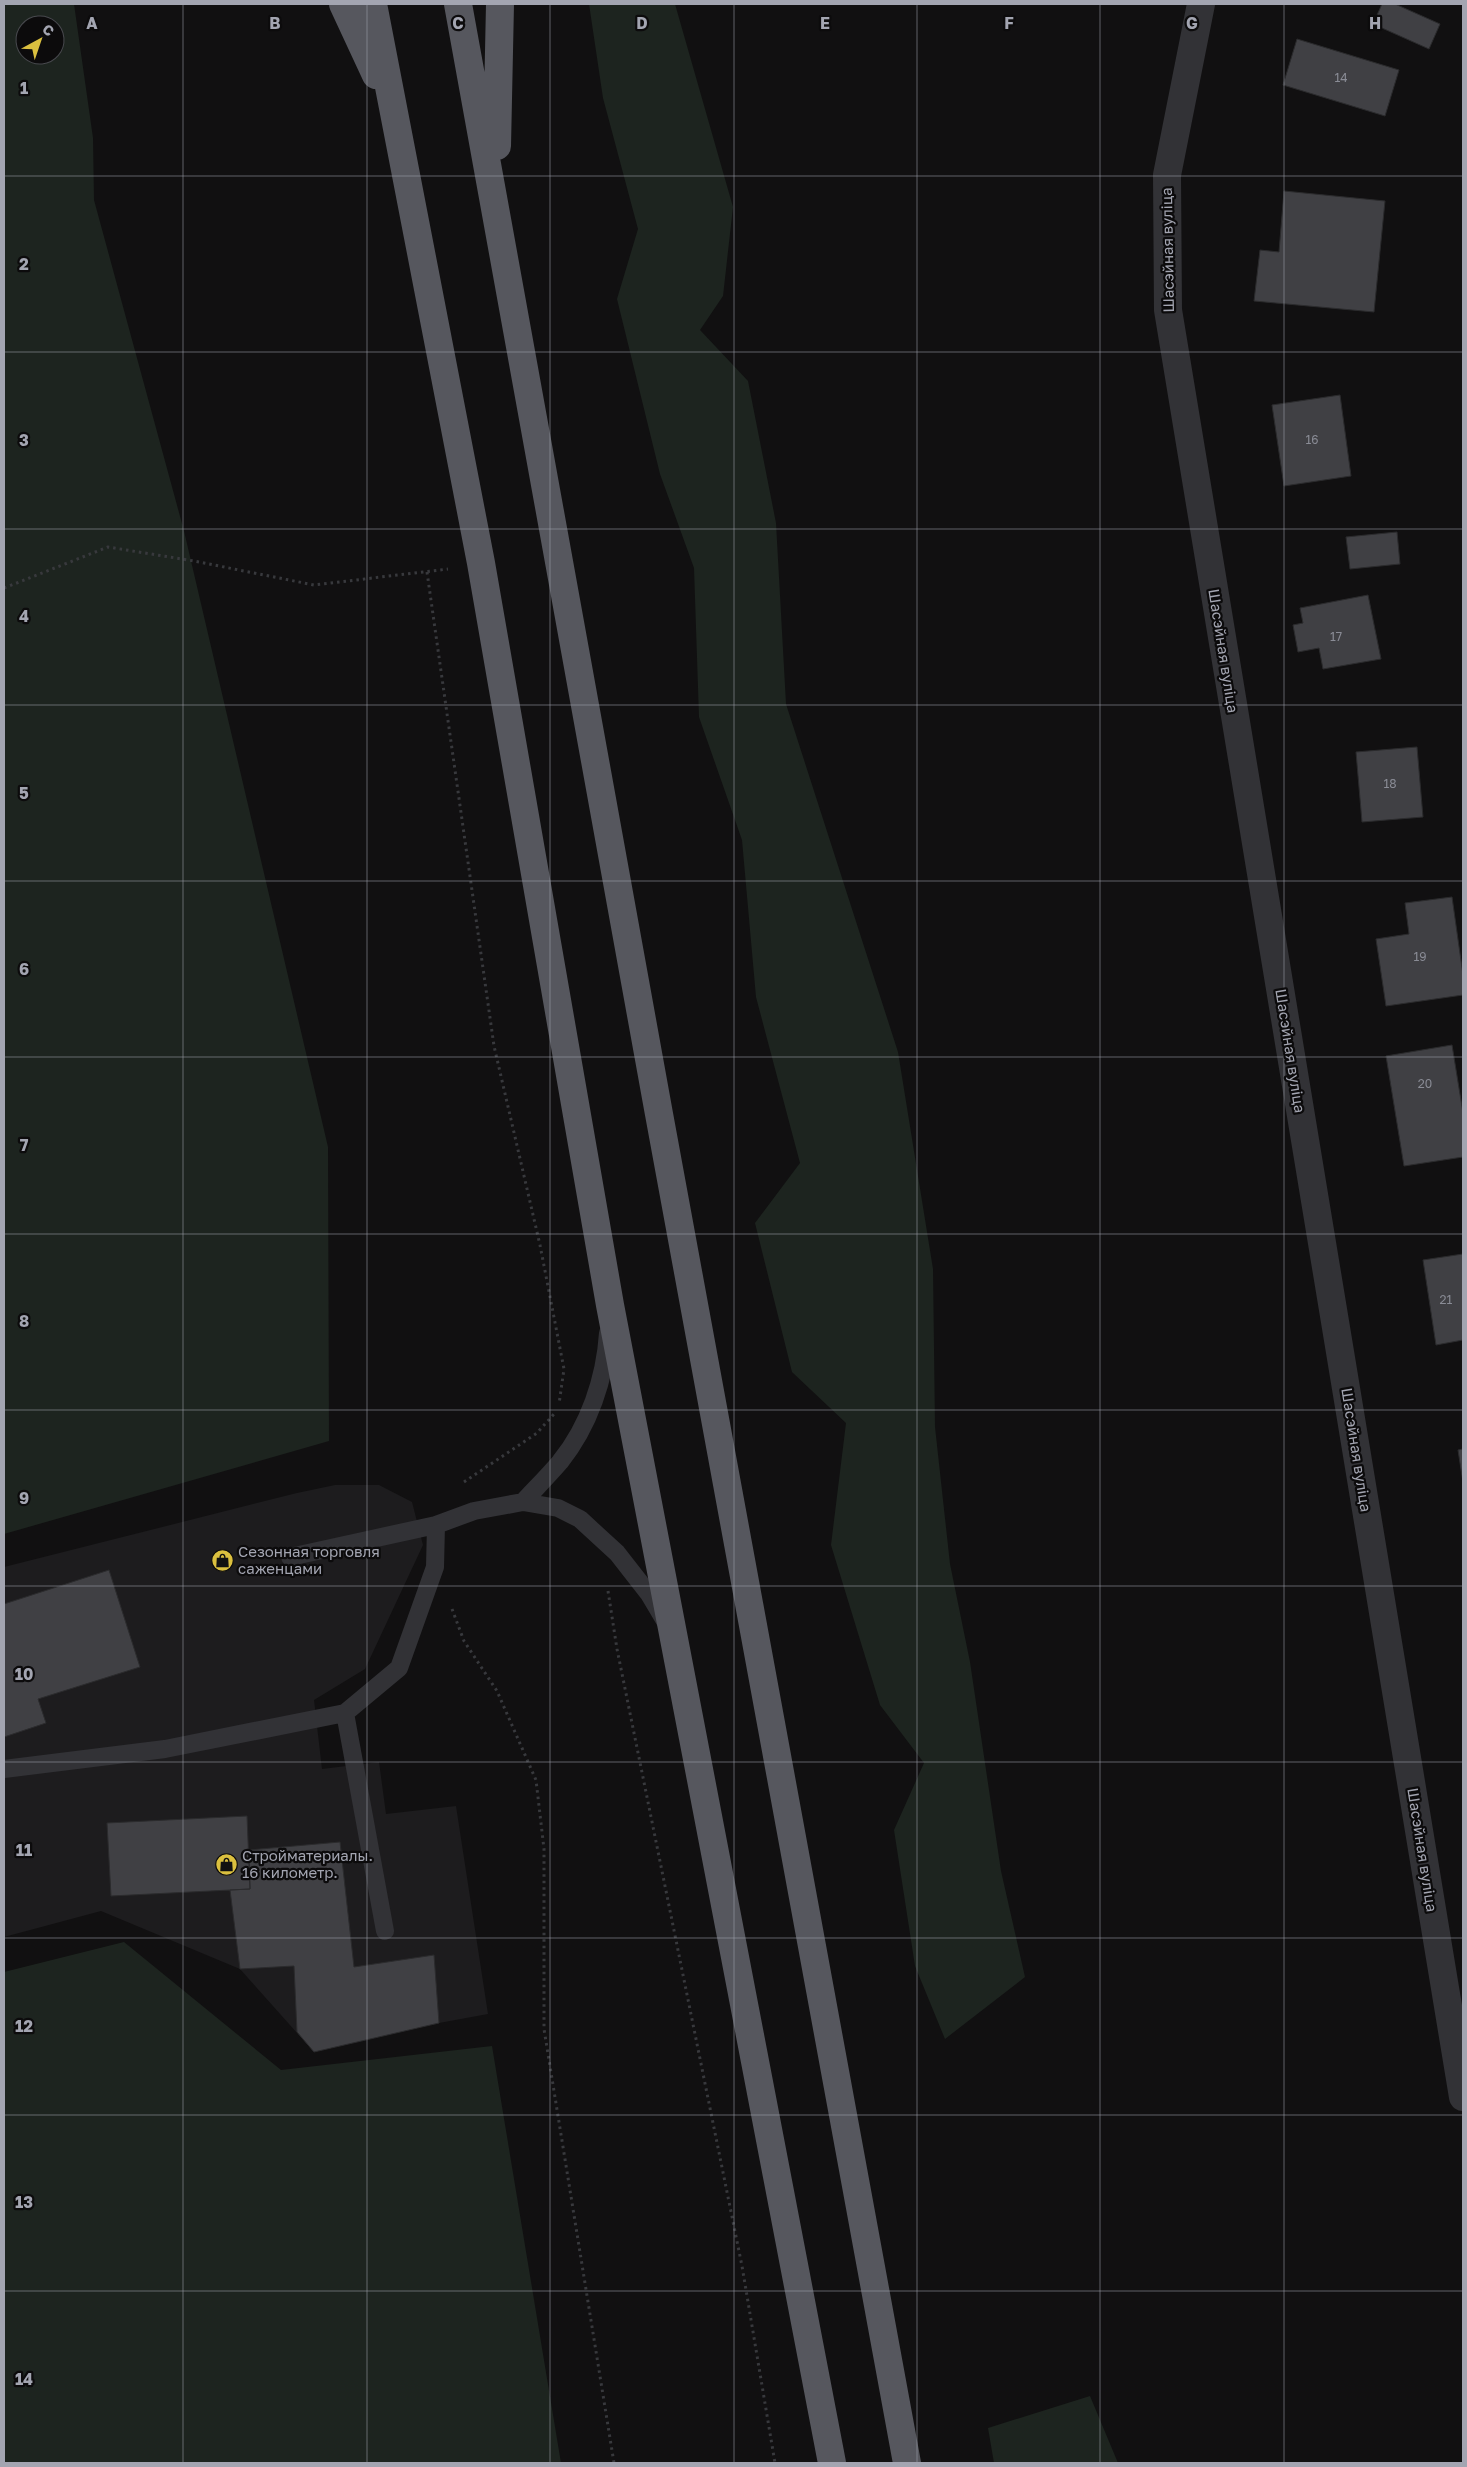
<svg xmlns="http://www.w3.org/2000/svg" width="1467" height="2467" font-family="'Golos Text',sans-serif">
<rect width="100%" height="100%" fill="#111011"/>
<path fill="#1d1c1e" d="M335,1485h44l33,17 11,43 -58,124 -51,31 8,69 57,-7 7,52 70,-8 32,208 -49,9 -125,29 -74,-83 -139,-58 -97,26v-370l293,-74z"/>
<path fill="#1d241f" fill-rule="evenodd" d="M4,4h70l19,134 1,62 90,331 144,616 1,294 -325,93zM25,25h30v30h-30z
M589,4h86l58,203 -10,89 -23,34 48,51 28,142 10,181 112,348 35,217 2,158 15,137 20,98 31,209 24,106 -80,62 -30,-73 -21,-136 30,-67 -44,-58 -49,-160 15,-122 -54,-51 -37,-149 45,-60 -44,-166 -14,-157 -43,-123 -5,-149 -34,-94 -43,-175 21,-70 -35,-131z
M124,1942l157,128 211,-24 69,417h-557v-491z
M1090,2396l28,67h-124l-6,-35z"/>
<path fill="#404044" stroke="#2b2b2d" d="M1382,4h13l45,20 -11,25 -56,-25z
M1297,39l102,31 -14,46 -102,-31z
M1284,191l101,10 -11,111 -120,-11 6,-51 19,2z
M1340,395l11,81 -67,10 -12,-81z
M1397,532l3,32 -50,5 -4,-32z
M1368,595l13,64 -58,10 -4,-21 -21,4 -5,-27 10,-2 -3,-15z
M1417,747l6,70 -61,5 -6,-70z
M1452,897l11,78v20l-77,11 -10,-67 33,-5 -4,-31z
M1452,1045l11,68v44l-59,9 -18,-110z
M1463,1254v86l-27,5 -13,-85z
M1463,1449v33l-5,-32z
M109,1570l31,97 -102,32 8,24 -42,14v-133z
M247,1816l3,73 -139,7 -4,-73z
M340,1842l14,125 80,-12 5,68 -125,29 -17,-20 -3,-66 -54,3 -10,-79 20,-1 -1,-39z"/>
<g fill="none" stroke-linecap="round" stroke-linejoin="round">
<path stroke="#38393d" stroke-width="3" stroke-dasharray="2.5 4" stroke-linecap="butt" d="M427,572l67,474 46,199 24,124 -5,35
M4,588l104,-41 86,14 120,24 134,-16
M464,1482l73,-49 17,-19
M608,1591l9,58 125,617 33,197
M452,1609l12,32 33,50 39,89 8,69v180l70,434"/>
<path stroke="#323236" stroke-width="18" d="M523,1502c12,-13 25,-26 37,-40 29,-36 45,-83 48,-129
M290,1557l146,-32
M345,1713l40,218
M4,1769l161,-20 180,-36 54,-45 36,-101 1,-42 38,-14 49,-9 35,6 22,11 37,34 32,41 16,27"/>
<path stroke="#323236" stroke-width="28" d="M1201,4l-34,171 1,135 295,1787"/>
<path stroke="#56575e" stroke-width="28" d="M343,4l33,71
M373,4l108,559 129,742 222,1158
M458,4l201,1110 248,1349
M497,146l3,-142"/>
</g>
<path fill="none" stroke="#a3a5b1" stroke-width="1" stroke-opacity="0.55" d="M183,4v2459M367,4v2459M550,4v2459M734,4v2459M917,4v2459M1100,4v2459M1284,4v2459M4,176h1459M4,352h1459M4,529h1459M4,705h1459M4,881h1459M4,1057h1459M4,1234h1459M4,1410h1459M4,1586h1459M4,1762h1459M4,1938h1459M4,2115h1459M4,2291h1459"/>
<defs>
<symbol id="shop-disc" viewBox="-11 -11 22 22"><circle r="9.5" fill="#dbc03f" stroke="#0c0b0c"/><path d="M-5-2.5h2.3a2.7 3.5 0 0 1 5.4 0H5L5.5 6h-11ZM-1.5-2.5h3a1.5 2.3 0 0 0-3 0Z" fill="#111"/></symbol>
</defs>
<g fill-rule="evenodd">
<use href="#shop-disc" x="210" y="1548" width="25" height="25"/>
<use href="#shop-disc" x="214" y="1852" width="25" height="25"/>
</g>
<g text-anchor="middle" stroke-width="4.5" stroke-linejoin="round" paint-order="stroke">
<g font-size="12" fill="#8a8c96">
<text x="1341" y="82">14</text>
<text x="1312" y="444">16</text>
<text x="1336" y="641">17</text>
<text x="1390" y="788">18</text>
<text x="1420" y="961">19</text>
<text x="1425" y="1088">20</text>
<text x="1446" y="1304">21</text>
</g>
<g font-size="15" fill="#a3a5b1" stroke="#0c0b0c">
<text transform="translate(1168 250) rotate(-91)" y="5">Шасэйная вуліца</text>
<text transform="translate(1223 651) rotate(81)" y="5">Шасэйная вуліца</text>
<text transform="translate(1290 1051) rotate(81)" y="5">Шасэйная вуліца</text>
<text transform="translate(1356 1450) rotate(81)" y="5">Шасэйная вуліца</text>
<text transform="translate(1422 1850) rotate(81)" y="5">Шасэйная вуліца</text>
</g>
<g font-size="15" fill="#a3a5b1" stroke="#0c0b0c" text-anchor="start">
<text x="238" y="1557">Сезонная торговля<tspan x="238" dy="17">саженцами</tspan></text>
<text x="242" y="1861">Стройматериалы.<tspan x="242" dy="17">16 километр.</tspan></text>
</g>
</g>
<g font-size="16" text-anchor="middle" font-weight="bold" fill="#a3a5b1" stroke="#0c0b0c" stroke-width="4.5" stroke-linejoin="round" paint-order="stroke">
<text x="92" y="29">A</text>
<text x="275" y="29">B</text>
<text x="458" y="29">C</text>
<text x="642" y="29">D</text>
<text x="825" y="29">E</text>
<text x="1009" y="29">F</text>
<text x="1192" y="29">G</text>
<text x="1375" y="29">H</text>
<text x="24" y="94">1</text>
<text x="24" y="270">2</text>
<text x="24" y="446">3</text>
<text x="24" y="622">4</text>
<text x="24" y="799">5</text>
<text x="24" y="975">6</text>
<text x="24" y="1151">7</text>
<text x="24" y="1327">8</text>
<text x="24" y="1504">9</text>
<text x="24" y="1680">10</text>
<text x="24" y="1856">11</text>
<text x="24" y="2032">12</text>
<text x="24" y="2208">13</text>
<text x="24" y="2385">14</text>
</g>
<rect width="1467" height="2467" fill="none" stroke="#a3a5b1" stroke-width="10"/>
<g transform="translate(40 40) rotate(40)"><circle r="24" fill="#0c0b0c" stroke="#48494e"/>
<path d="M0-4L9 19L0 12L-9 19Z" fill="#dbc03f"/>
<text y="-8" font-size="14" font-weight="bold" text-anchor="middle" fill="#a3a5b1">С</text>
</g>
</svg>
